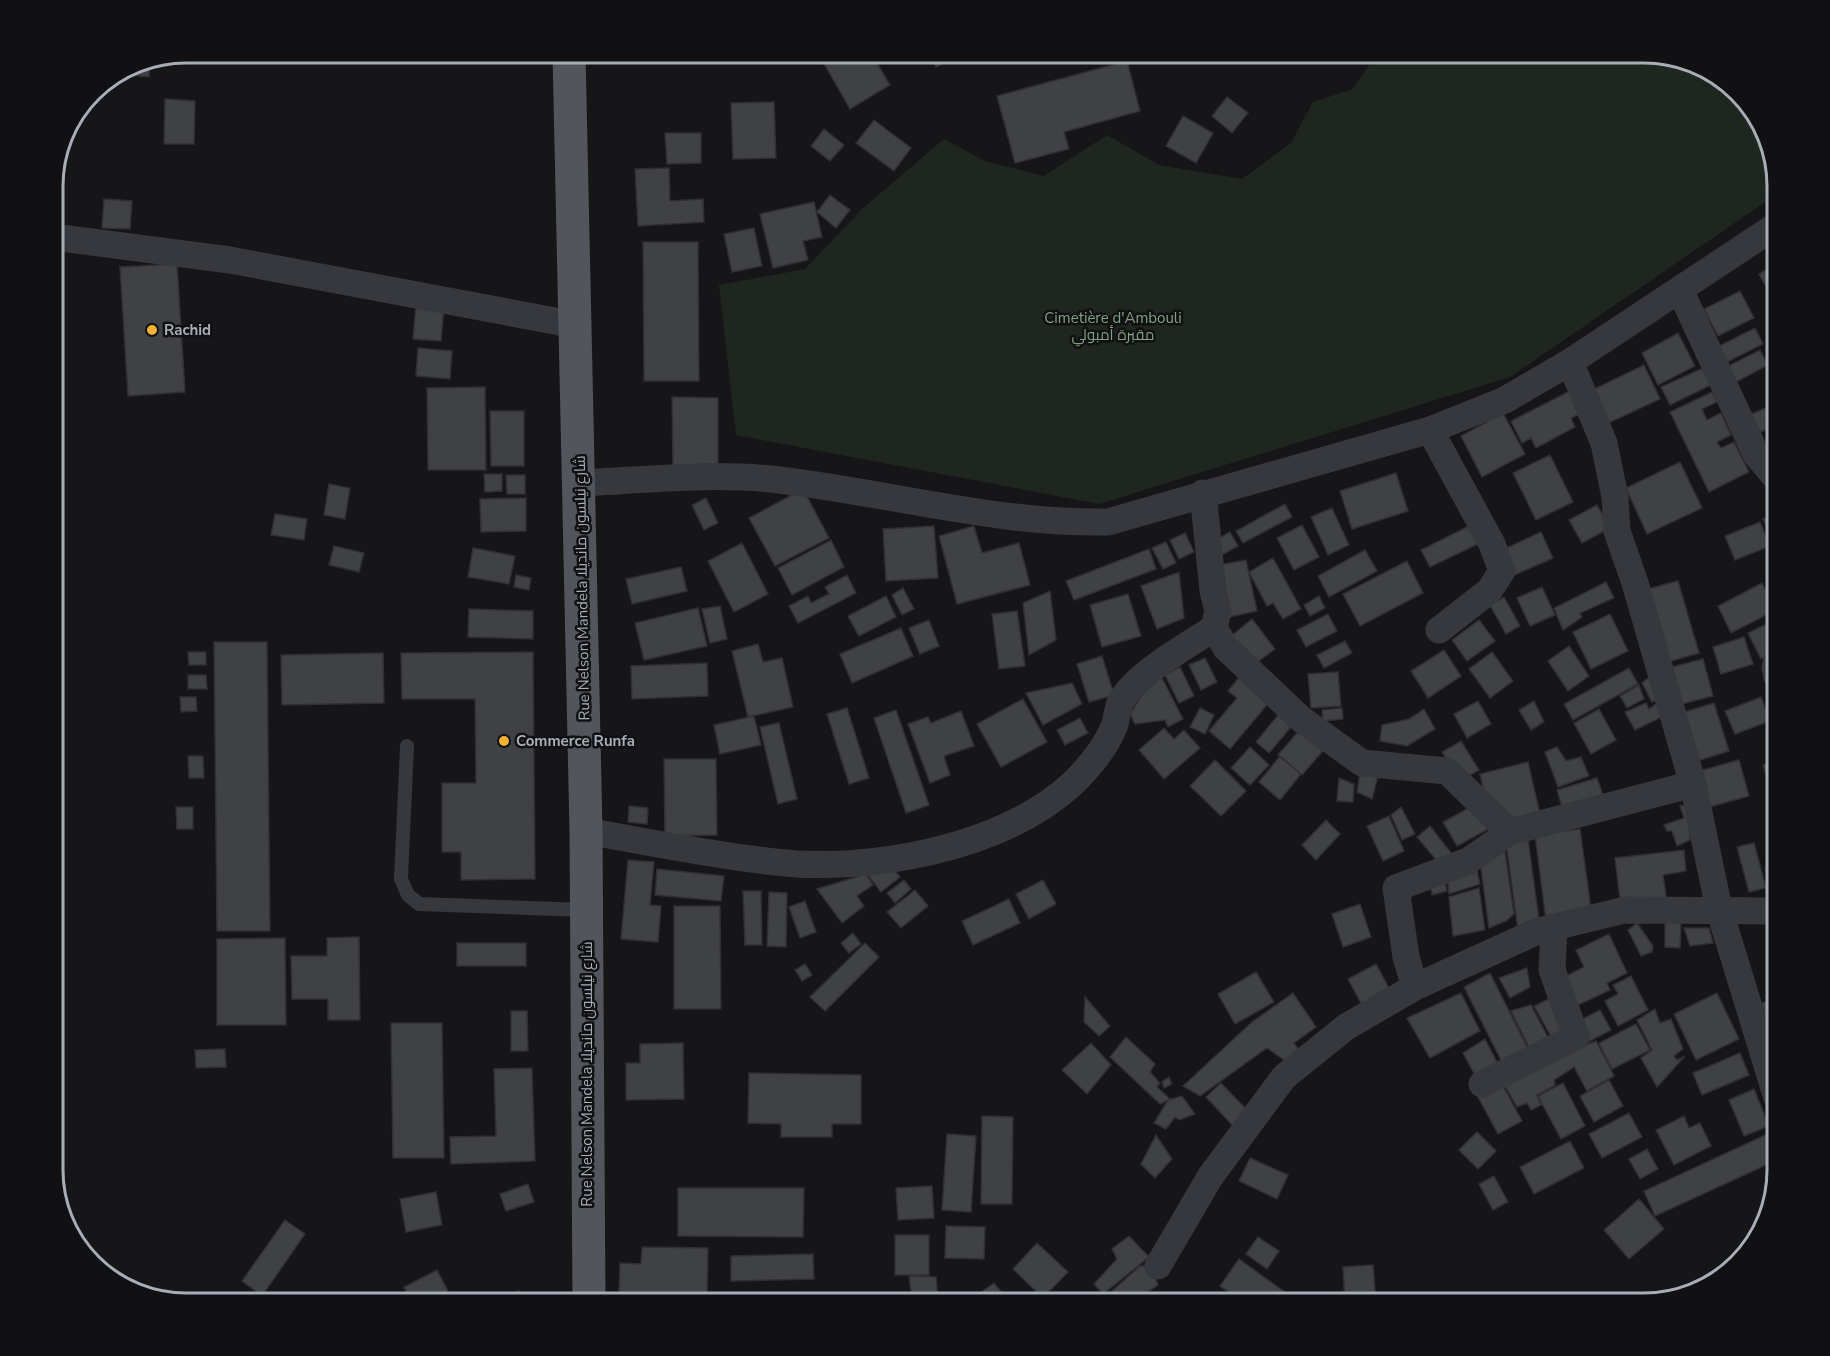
<svg xmlns="http://www.w3.org/2000/svg" width="1830" height="1356" font-family="'Nunito Sans',Cairo,sans-serif">
<rect width="100%" height="100%" fill="#161618"/>
<path fill="#1e261f" d="M1374,53h270l81,27 39,47 13,67 -267,183 -411,127 -363,-69 -17,-150 86,-16 58,-61 81,-69 41,22 59,15 63,-41 52,30 83,14 49,-36 22,-41 40,-13 20,-30z"/>
<path fill="#404145" stroke="#303034" stroke-width="1.5" d="M835,53h36l19,32 -40,24 -28,-49z
M928,53h35l-27,14z
M1214,53h21l-13,10z
M150,60l-1,17 -32,-3 18,-11z
M1127,61l13,50 -76,21 5,17 -54,14 -18,-67z
M1227,97l21,16 -16,20 -20,-17z
M165,99l30,2 -1,43h-30z
M774,102l2,56 -43,1 -2,-56z
M1183,116l30,17 -17,30 -30,-17z
M874,120l37,28 -17,23 -38,-28z
M824,129l20,16 -14,16 -19,-15z
M665,133h36v30l-34,1z
M669,168l1,33 33,-2 1,23 -66,4 -3,-57z
M830,195l20,15 -14,18 -19,-16z
M104,199l28,2 -2,28 -28,-1z
M814,202l8,35 -19,4 5,19 -35,8 -13,-54z
M754,228l8,38 -30,6 -8,-38z
M643,242h55l1,139h-55z
M1777,263v43l-18,-32z
M177,264l8,128 -57,4 -8,-129z
M1740,291l14,27 -36,18 -14,-27z
M416,304l28,3 -3,34 -28,-2z
M1755,328l8,16 -36,18 -8,-16z
M1678,333l17,33 -37,19 -16,-32z
M418,348l34,3 -2,28 -34,-3z
M1760,350l8,15 -32,17 -8,-16z
M1644,365l16,34 -58,27 -16,-33z
M1703,368l8,17 -41,20 -9,-18z
M1777,375v21l-8,-16z
M485,387l1,83h-58l-1,-82z
M1572,390l11,22 -12,6 4,9 -39,21 -5,-10 -9,5 -11,-22z
M1712,392l5,10 -15,7 5,11 14,-7 10,22 -14,7 4,6 13,-6 15,30 -40,20 -39,-80z
M672,397l46,1v67h-45z
M1770,406l7,19 -24,10 -8,-18z
M490,411h34v55h-33z
M1503,413l22,41 -43,23 -21,-41z
M1777,445v22l-11,-21z
M1550,455l23,47 -37,18 -23,-47z
M1680,462l22,46 -55,26 -21,-46z
M1396,473l12,38 -56,18 -12,-38z
M484,474h18v17l-17,1z
M506,475h19v19h-18z
M329,484l21,4 -5,31 -21,-4z
M803,489l26,49 -54,28 -26,-48z
M526,498v33l-45,1 -1,-33z
M706,498l12,25 -14,7 -12,-25z
M1285,504l7,13 -49,26 -7,-12z
M1597,505l13,23 -28,15 -13,-23z
M1332,508l17,37 -21,10 -17,-38z
M1777,512v40l-14,-33z
M275,514l32,5 -3,21 -33,-5z
M1760,522l10,24 -35,14 -10,-24z
M1302,525l17,32 -25,13 -17,-32z
M1471,525l9,18 -50,24 -9,-17z
M934,526l4,52 -52,3 -3,-52z
M974,526l8,27 37,-10 11,42 -73,19 -18,-68z
M1230,532l8,14 -18,10 -8,-14z
M1541,532l12,26 -43,19 -12,-25z
M1185,533l9,19 -15,7 -9,-19z
M831,540l13,27 -52,28 -14,-27z
M1166,542l10,21 -13,6 -11,-21z
M742,543l26,51 -34,18 -26,-51z
M334,546l30,7 -5,19 -30,-7z
M473,548l42,8 -6,28 -41,-7z
M1149,549l7,20 -82,31 -8,-19z
M1365,550l12,21 -48,26 -11,-21z
M1273,558l28,51 -18,10 -10,-16 -6,3 -18,-34z
M1246,560l11,51 -28,6 -11,-52z
M1407,561l16,32 -63,33 -17,-32z
M681,567l6,24 -55,13 -6,-25z
M1179,572l5,46 -27,11 -16,-43z
M516,575l15,3 -2,12 -15,-3z
M847,575l9,18 -58,30 -9,-17 19,-10 3,7 18,-9 -4,-7z
M1678,581l21,72 -35,10 -20,-73z
M1606,582l8,16 -34,15 2,4 -19,13 -9,-22z
M1762,583l14,27 -45,23 -13,-27z
M1542,587l13,28 -25,11 -13,-28z
M903,588l11,21 -12,6 -10,-20z
M1050,591l6,49 -27,15 -6,-52z
M1128,594l13,42 -39,11 -12,-42z
M886,596l10,21 -37,19 -11,-20z
M1319,596l6,12 -15,8 -6,-11z
M1504,597l16,29 -14,8 -16,-29z
M720,606l7,33 -17,4 -8,-34z
M698,608l9,38 -63,14 -9,-37z
M469,609l64,2v28l-65,-2z
M1017,611l8,55 -26,3 -7,-55z
M1328,614l9,17 -31,16 -9,-17z
M1610,614l18,37 -37,18 -18,-37z
M1252,619l23,30 -23,17 -22,-29z
M1777,619v31l-16,9 -13,-26z
M929,620l10,26 -19,8 -11,-26z
M1479,620l16,21 -28,20 -15,-21z
M901,628l12,28 -61,27 -12,-29z
M1744,637l9,27 -32,10 -8,-27z
M1345,641l7,12 -28,15 -7,-13z
M214,642h53l3,289h-53z
M758,644l5,18 19,-4 11,49 -45,10 -16,-66z
M1569,646l20,30 -21,15 -20,-30z
M1444,650l17,26 -33,22 -17,-27z
M188,652h18v13h-17z
M533,652l2,227 -74,1v-28h-19v-69h34l-1,-84h-73l-1,-46z
M1492,652l21,29 -23,17 -21,-29z
M383,653l1,50 -102,2 -1,-50z
M1102,656l12,39 -25,7 -12,-38z
M1205,658l12,24 -16,8 -12,-25z
M1703,659l10,37 -35,9 -10,-37z
M707,663l1,33 -76,3 -1,-33z
M1180,667l14,29 -15,7 -14,-28z
M1629,668l9,16 -65,36 -9,-16z
M1338,672l3,34 -30,2 -3,-34z
M1160,674l23,45 -15,8 -3,-7 -30,4 -5,-10 17,-27z
M188,675h18l1,14h-19z
M1241,675l30,25 -41,49 -21,-18 28,-33 -9,-7z
M1651,676l11,21 -10,5 -10,-19z
M1072,683l10,21 -39,21 -17,-32z
M1639,685l5,14 -17,9 -7,-12z
M180,697h16l1,14 -16,1z
M1761,697l9,24 -35,13 -10,-23z
M1023,699l24,43 -46,25 -24,-43z
M1478,701l13,23 -24,14 -13,-24z
M1534,701l10,21 -13,8 -12,-20z
M1660,701l8,13 -33,16 -10,-18 21,-9 3,6z
M1714,703l15,48 -35,11 -16,-48z
M847,708l22,70 -20,6 -22,-70z
M1200,708l14,7 -9,19 -15,-7z
M1342,708l1,11 -20,2 -1,-11z
M1283,709l14,11 -28,33 -13,-11z
M1424,709l11,20 -28,17 -27,-5 2,-16 27,-6z
M1599,709l17,31 -25,14 -17,-31z
M896,710l33,95 -23,8 -32,-95z
M961,711l13,35 -30,10 6,19 -20,8 -22,-59 20,-7 3,6z
M754,716l7,29 -41,9 -6,-29z
M1080,718l8,15 -23,12 -8,-15z
M779,723l18,76 -19,5 -18,-77z
M1303,726l24,20 -25,29 -24,-20z
M1164,728l10,11 10,-9 16,18 -36,31 -25,-29z
M1461,741l18,29 -19,11 -18,-29z
M1250,747l19,18 -19,20 -19,-17z
M1557,747l9,14 15,-4 8,19 -31,11 -13,-35z
M188,756h15l1,22h-15z
M1280,756l21,18 -21,26 -21,-18z
M664,759h52l1,76 -52,1z
M1215,760l31,31 -25,25 -31,-30z
M1739,760l10,36 -40,11 -10,-36z
M1777,760v29l-6,2 -8,-26z
M1528,762l13,56 -25,6 -29,-19 -7,-31z
M1360,772l18,4 -6,23 -15,-7z
M1339,778l15,6 -1,18 -16,-1z
M1597,778l8,23 -41,13 -7,-24z
M1478,803l14,24 -35,19 -14,-24z
M1689,805l1,35 -13,6 -5,-15h-5l-3,-6 20,-7 -4,-12z
M629,806l19,2 -1,16 -19,-2z
M176,807h17v22h-16z
M1401,807l14,27 -13,6 -11,-25z
M1389,816l15,35 -21,10 -16,-35z
M1326,820l14,14 -24,26 -14,-15z
M1430,826l25,32 -12,10 -26,-31z
M1580,829l12,87 -46,5 -11,-86z
M1777,837v17l-4,-16z
M1528,839l12,88 -22,3 -12,-88z
M1754,843l12,45 -17,4 -12,-45z
M1504,846l10,68 -8,7 -17,7 -9,-67z
M1684,850l2,21 -23,4 4,27 -46,6 -6,-50z
M628,860l26,2 -4,43 11,1 -3,36 -37,-3z
M1475,862l5,22 -31,10 -2,-21z
M890,865l10,12 -19,15 -13,-17z
M1776,865l1,25 -6,2 -6,-24z
M657,869l67,7 -3,25 -66,-6z
M866,874l7,11 -16,11 7,10 -22,17 -25,-34z
M1443,875l4,16 -15,4 -2,-15z
M904,880l7,9 -16,14 -8,-10z
M1043,880l13,24 -27,15 -13,-25z
M1479,888l6,42 -32,6 -4,-39z
M915,890l13,16 -27,22 -14,-16z
M743,891h18l1,54h-17z
M769,892l18,1 -1,54 -19,-1z
M1009,899l11,24 -47,22 -11,-24z
M805,901l11,31 -16,6 -11,-31z
M1360,904l11,33 -28,10 -11,-33z
M674,906h46l1,103h-47z
M1665,920l16,4 -1,24 -15,-1z
M1637,923l16,23 -1,6 -11,4 -13,-26z
M1684,928h25l4,15 -23,3z
M853,933l8,11 -12,9 -8,-10z
M1609,934l18,39 -20,10 3,7 -32,15 -14,-28 20,-10 -8,-17z
M359,937l1,83h-32v-21h-36l-1,-43h36v-18z
M285,938l1,87h-69v-86z
M457,943h69v23h-69z
M865,943l14,14 -54,54 -15,-14z
M805,964l7,11 -10,6 -7,-11z
M1376,964l14,26 -28,15 -14,-26z
M1527,968l3,19 -20,11 -11,-20z
M1256,972l18,30 -39,22 -17,-30z
M1490,973l39,78 -26,13 -39,-77z
M1631,976l17,34 -30,16 -13,-25 13,-7 -5,-9z
M1293,993l23,34 -22,16 8,12 -12,9 -23,-16 -67,48 -17,-10 69,-64z
M1461,993l19,38 -50,27 -23,-40z
M1717,993l22,46 -43,21 -22,-46z
M1085,997l25,29 -11,10 -15,-14z
M1553,997l18,33 -18,10 -19,-34z
M1773,998l4,10v12l-15,8 -10,-20z
M1531,1005l21,40 -20,8 -21,-42z
M1655,1009l5,14 11,-4 12,30 -9,7 3,4 8,-4 -28,31 -16,-29 11,-8 -15,-30z
M1600,1010l11,20 -25,13 -11,-20z
M511,1011h16l1,40h-17z
M391,1023h51l2,135h-51z
M1636,1024l14,26 -38,19 -13,-26z
M1777,1036v34l-9,-31z
M1126,1037l29,27 -5,8 10,11 -3,4 13,12 -10,5 -50,-47z
M1485,1039l15,29 -23,11 -14,-26z
M1596,1041l18,35 -27,15 -13,-24 -20,13 1,5 -18,10 4,10 -10,5 -4,-7 -10,4 -16,-28z
M683,1043l1,56 -58,1v-37h14v-19z
M1091,1043l20,22 -24,29 -25,-24z
M225,1049l1,18 -30,1 -1,-18z
M1740,1053l9,22 -47,20 -9,-22z
M532,1068l3,93 -84,3 -1,-27 46,-1 -2,-67z
M749,1073l112,2v49h-29v13h-51v-13l-33,-1z
M1169,1077l3,7 -8,4 -2,-6z
M1609,1080l14,26 -29,16 -14,-26z
M1221,1083l27,28 -15,15 -27,-29z
M1563,1083l22,43 -24,13 -23,-43z
M1502,1084l20,37 -24,13 -20,-37z
M1754,1089l15,37 -25,10 -15,-36z
M1182,1096l13,18 -16,6 -4,-3 -9,12 -12,-6 14,-23z
M1629,1113l13,24 -40,21 -13,-24z
M982,1116l31,1 -1,87h-31z
M1684,1116l5,12 11,-5 11,23 -37,19 -18,-35z
M1774,1131l3,8v21l-122,56 -11,-25z
M1477,1132l19,19 -18,18 -19,-19z
M947,1134l29,2 -5,76 -29,-2z
M1156,1135l16,24 -17,19 -14,-14z
M1570,1141l14,27 -50,26 -14,-27z
M1647,1149l11,20 -18,10 -11,-20z
M1250,1158l38,17 -11,24 -38,-18z
M1494,1176l14,26 -15,8 -14,-26z
M528,1184l6,18 -28,9 -6,-17z
M932,1186l2,32 -36,2 -2,-32z
M678,1188h126l-1,49 -125,-1z
M436,1192l6,33 -36,7 -6,-33z
M1639,1199l25,30 -35,30 -25,-29z
M285,1220l20,14 -43,62 -20,-15z
M946,1226l39,1 -1,32 -39,-1z
M895,1235h34v40h-34z
M1129,1236l20,21 -46,37 -9,-10 23,-25 -5,-10z
M1258,1237l21,14 -12,18 -21,-15z
M1037,1243l31,29 -25,26 -30,-29z
M642,1247l66,1 -1,51 -88,-3 1,-33 21,1z
M813,1254l1,25 -83,2v-25z
M1239,1259l50,36 -6,8h-40l-23,-17z
M1151,1265l7,20 -26,18h-8l-12,-12 28,-25z
M1373,1265l3,38h-31l-2,-36z
M437,1270l13,25 -18,8h-5l-3,-6 -12,6 -8,-16z
M909,1276l27,1 2,22 -19,-2 -8,-6z
M994,1283l16,20h-40l-1,-2z
M519,1291l5,12h-37z
M1112,1295l7,8 -21,-2z
M1177,1296l12,7h-18l-1,-3z"/>
<g fill="none" stroke-linecap="round" stroke-linejoin="round">
<path stroke="#37383d" stroke-width="14" d="M407,746l-6,133 7,16 11,9 167,6"/>
<path stroke="#37383d" stroke-width="27" d="M53,237l177,23 346,65
M1680,290l76,164 21,25
M1570,362l34,81 11,54 2,34 18,52 58,201 26,125 58,189
M1430,430l62,114 10,27 -13,20 -50,39
M580,483c66,-3 133,-11 199,-3 110,13 218,44 329,42l322,-92 75,-30 65,-38 207,-137
M1203,493l10,98 5,20 -4,17 12,20 75,71 61,44 85,8 63,61 183,-48
M1777,659l-2,8 2,10
M586,831c63,11 125,24 189,31 92,11 225,-13 296,-77 18,-17 33,-35 43,-58 3,-8 3,-19 7,-26 17,-29 66,-55 93,-73
M1415,987l-9,-30 -10,-69 72,-27 42,-29
M1482,1084l94,-47 -24,-67 2,-43
M1158,1266l52,-89 74,-100 62,-50 69,-40 123,-56 87,-21 152,1"/>
<path stroke="#53555c" stroke-width="33" d="M569,53l17,778 3,472"/>
</g>
<g fill="#f2b134" stroke="#111113" stroke-width="2">
<circle cx="152" cy="330" r="6"/>
<circle cx="504" cy="741" r="6"/>
</g>
<g text-anchor="middle" stroke-width="5" stroke-linejoin="round" paint-order="stroke">
<g font-size="15" fill="#7fa381" stroke="#111113">
<text x="1113" y="323">Cimetière d'Ambouli<tspan x="1113" dy="17">مقبرة أمبولي</tspan></text>
</g>
<g font-size="15" font-weight="bold" fill="#a8adb8" stroke="#111113" text-anchor="start">
<text x="164" y="335">Rachid</text>
<text x="516" y="746">Commerce Runfa</text>
</g>
<g font-size="15" fill="#a8adb8" stroke="#111113">
<text transform="translate(582 588) rotate(-91)" y="5">Rue Nelson Mandela شارع نيلسون مانديلا</text>
<text transform="translate(587 1074) rotate(-90)" y="5">Rue Nelson Mandela شارع نيلسون مانديلا</text>
</g>
</g>
<path d="M0 0H1830V1356H0ZM186 63H1644A123 123 0 0 1 1767 186V1170A123 123 0 0 1 1644 1293H186A123 123 0 0 1 63 1170V186A123 123 0 0 1 186 63Z" fill="#111113" fill-rule="evenodd"/>
<path fill="none" stroke="#a8adb8" stroke-width="3" d="M186 63H1644A123 123 0 0 1 1767 186V1170A123 123 0 0 1 1644 1293H186A123 123 0 0 1 63 1170V186A123 123 0 0 1 186 63Z"/>
</svg>
